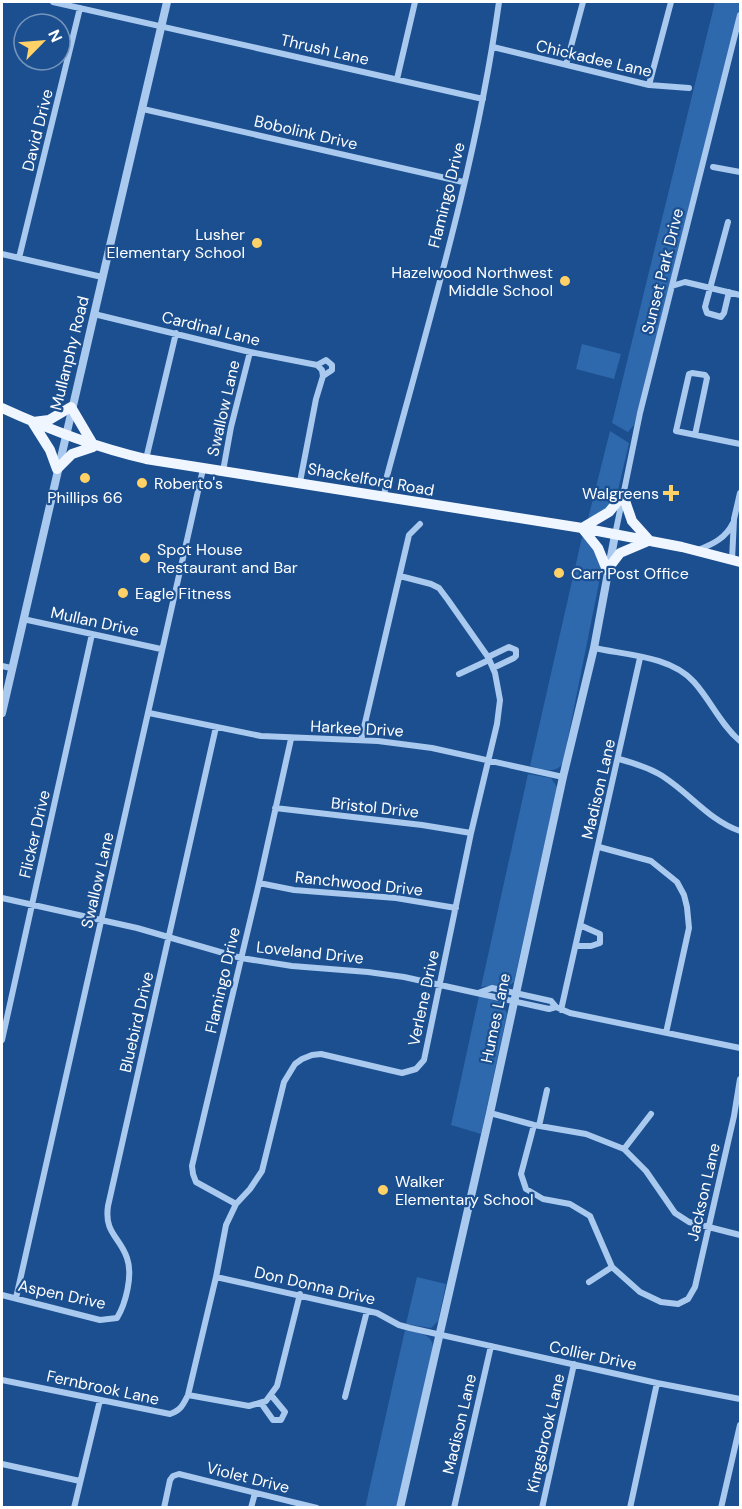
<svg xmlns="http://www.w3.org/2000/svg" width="742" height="1509" font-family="'DM Sans',sans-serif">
<rect width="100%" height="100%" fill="#1b4f8f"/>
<path fill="#2e69ad" d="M715,2h25v4l-106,419 -6,7 -16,-9z
M582,344l39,10 -7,25 -38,-10z
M610,431l19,12 -14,60 -27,16z
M582,537l10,6 10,25 -39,195c-8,12 -21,6 -33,3z
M528,774l23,4 6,9 -43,195 -9,7 -16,-3 -8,1z
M479,996l23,7 5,11 -26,120 -30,-9z
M417,1277l29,7 -8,37 -7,7 -25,-4z
M405,1330c12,3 28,3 28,18l-35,159 -33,1z"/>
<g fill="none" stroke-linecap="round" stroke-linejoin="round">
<path stroke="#a9c9ee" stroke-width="6" d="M53,2l430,97
M493,47l156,38 40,3
M566,65l17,-63
M397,79l18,-77
M649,85l22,-83
M143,109l320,73
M713,167l27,5
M728,222l-23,85 2,6 14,4 3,-4 5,-21
M2,254l100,23
M19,258l61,-250
M672,286l13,-4 55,13
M94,314l156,38 67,13 5,5 1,6 -7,23 -16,83
M317,365l9,-5 6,5v5l-9,6
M695,435l12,-57 -2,-3 -13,-2 -3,1 -13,57 64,13
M146,459l30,-126
M223,471l8,-44 19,-75
M384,497l3,-21c42,-156 90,-314 112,-474
M615,535l25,-122 100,-398
M698,550c15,-6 28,-12 35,-27
M732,560l2,-41 6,-26
M23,619l138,30
M594,648c32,7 77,8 100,34 17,19 27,43 46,59
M488,657l21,-10 7,3v6l-2,2 -21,10
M2,666l9,2
M459,674l30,-14
M149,713l112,23 117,5 54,7 131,29
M361,740l48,-205 11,-11
M619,759c14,4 28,8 40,15 28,16 50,47 81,57
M275,808l147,17 49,8
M599,847l52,14 26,21 7,13 3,12 2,21 -23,105
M259,883l35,7 102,8 60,10
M2,898l135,30 104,30 51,8 76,6 36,5 145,32 7,-2
M577,946h14l9,-3v-9l-18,-8
M478,993l14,-5 23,5 36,8 5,6 14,6 170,35
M561,1010l79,-352
M2,1040l90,-406
M490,1113l44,12 52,9 38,15 22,22 29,42 14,9 51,13
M534,1125l-13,49 5,15 17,10 27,5 20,12 22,51 28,25 21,10 17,2 10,-5 7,-12 39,-171 6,-37
M539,1126l8,-36
M624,1149l27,-35
M236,1204l-40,-22 -3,-8 -1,-8 67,-283 32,-144
M216,1277l161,36 22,12 11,3 247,55 83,16
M589,1282l23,-15
M2,1295l98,25 17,-2c9,-15 16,-43 10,-60 -7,-21 -23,-25 -19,-52l108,-479
M16,1298l187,-829
M2,1380l168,34c11,-4 13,-9 18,-19l28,-118 10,-52 10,-21 14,-15 12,-18 22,-89 11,-18 7,-5 10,-4 9,-1 81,19 14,-4 8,-9 47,-227 26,-109 3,-24 -5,-27 -7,-16 -40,-57 -9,-12 -8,-4 -31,-8
M188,1395l61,11 17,-5 11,-15 23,-92
M345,1397l22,-86
M261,1403l12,17h8l4,-8 -14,-17
M2,1464l78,17
M74,1508l26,-108
M164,1508l6,-28 3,-4 6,-2 138,34
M251,1508l4,-15
M454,1508l37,-162
M542,1508l32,-144
M630,1508l27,-125
M721,1508l19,-83"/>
<path stroke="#a9c9ee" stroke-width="8" d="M2,713c53,-238 110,-474 165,-711
M400,1508l90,-395 73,-336 31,-129 21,-113"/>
<path stroke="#f0f6ff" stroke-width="10" d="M2,408c48,22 92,39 144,51l436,69 100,19 58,15
M33,422l16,-2 22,-13 23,39
M33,423l17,27 7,19
M57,469l15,-15 21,-7
M623,495l9,26 17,19
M582,528l27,-16 14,-17
M582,528l16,20 9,22
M607,570l13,-17 26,-11"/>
</g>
<g fill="#ffd166" stroke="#1b4f8f" stroke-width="2">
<circle cx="257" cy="243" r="6"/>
<circle cx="565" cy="281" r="6"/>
<circle cx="85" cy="478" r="6"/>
<circle cx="142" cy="483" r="6"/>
<path d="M668 484h6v6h6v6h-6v6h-6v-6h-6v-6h6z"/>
<circle cx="145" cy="558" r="6"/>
<circle cx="559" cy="573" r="6"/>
<circle cx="123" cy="593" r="6"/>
<circle cx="383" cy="1190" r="6"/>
</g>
<g text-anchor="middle" stroke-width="4.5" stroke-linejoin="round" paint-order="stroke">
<g font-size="16" fill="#fff" stroke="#1b4f8f">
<text transform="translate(325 49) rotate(13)" y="6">Thrush Lane</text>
<text transform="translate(594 58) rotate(13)" y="6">Chickadee Lane</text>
<text transform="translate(37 130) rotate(-76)" y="6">David Drive</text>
<text transform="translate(306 132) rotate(13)" y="6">Bobolink Drive</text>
<text transform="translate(446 195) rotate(-76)" y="6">Flamingo Drive</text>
<text transform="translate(662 271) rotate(-76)" y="6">Sunset Park Drive</text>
<text transform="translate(211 328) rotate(14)" y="6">Cardinal Lane</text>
<text transform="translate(69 353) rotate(-76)" y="6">Mullanphy Road</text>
<text transform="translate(223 408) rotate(-77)" y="6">Swallow Lane</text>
<text transform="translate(371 479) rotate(10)" y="6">Shackelford Road</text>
<text transform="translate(95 621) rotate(12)" y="6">Mullan Drive</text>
<text transform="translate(357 728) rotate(3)" y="6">Harkee Drive</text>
<text transform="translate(598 789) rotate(-77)" y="6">Madison Lane</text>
<text transform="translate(375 807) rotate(6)" y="6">Bristol Drive</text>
<text transform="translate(34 834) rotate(-77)" y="6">Flicker Drive</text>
<text transform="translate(97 880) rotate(-77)" y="6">Swallow Lane</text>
<text transform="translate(359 883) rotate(6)" y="6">Ranchwood Drive</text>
<text transform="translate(310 952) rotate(6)" y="6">Loveland Drive</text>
<text transform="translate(222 980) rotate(-77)" y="6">Flamingo Drive</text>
<text transform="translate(423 998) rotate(-78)" y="6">Verlene Drive</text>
<text transform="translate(495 1018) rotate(-78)" y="6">Humes Lane</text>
<text transform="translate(136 1022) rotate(-77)" y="6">Bluebird Drive</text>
<text transform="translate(703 1192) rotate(-77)" y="6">Jackson Lane</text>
<text transform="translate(315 1285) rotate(13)" y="6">Don Donna Drive</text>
<text transform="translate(62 1294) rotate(12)" y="6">Aspen Drive</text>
<text transform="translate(593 1355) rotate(12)" y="6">Collier Drive</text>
<text transform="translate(103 1387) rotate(12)" y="6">Fernbrook Lane</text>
<text transform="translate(459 1424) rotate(-77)" y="6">Madison Lane</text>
<text transform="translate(545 1433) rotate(-77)" y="6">Kingsbrook Lane</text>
<text transform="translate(248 1477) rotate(14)" y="6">Violet Drive</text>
</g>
<g font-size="16" fill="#fff" stroke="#1b4f8f" text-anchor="start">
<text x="245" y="240" text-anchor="end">Lusher<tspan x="245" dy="18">Elementary School</tspan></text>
<text x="553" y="278" text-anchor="end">Hazelwood Northwest<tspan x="553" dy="18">Middle School</tspan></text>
<text x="154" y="489">Roberto's</text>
<text x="659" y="499" text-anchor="end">Walgreens</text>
<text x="85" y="503" text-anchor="middle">Phillips 66</text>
<text x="157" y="555">Spot House<tspan x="157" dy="18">Restaurant and Bar</tspan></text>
<text x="571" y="579">Carr Post Office</text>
<text x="135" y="599">Eagle Fitness</text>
<text x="395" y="1187">Walker<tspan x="395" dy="18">Elementary School</tspan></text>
</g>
</g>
<rect width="742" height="1509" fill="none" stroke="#ffffff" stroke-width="6"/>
<g transform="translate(42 42) rotate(65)"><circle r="28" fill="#1b4f8f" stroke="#7695bc" stroke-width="1.5"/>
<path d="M0-4.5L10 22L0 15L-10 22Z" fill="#ffd166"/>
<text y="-9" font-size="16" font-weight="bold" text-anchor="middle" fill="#ffffff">N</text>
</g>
</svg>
